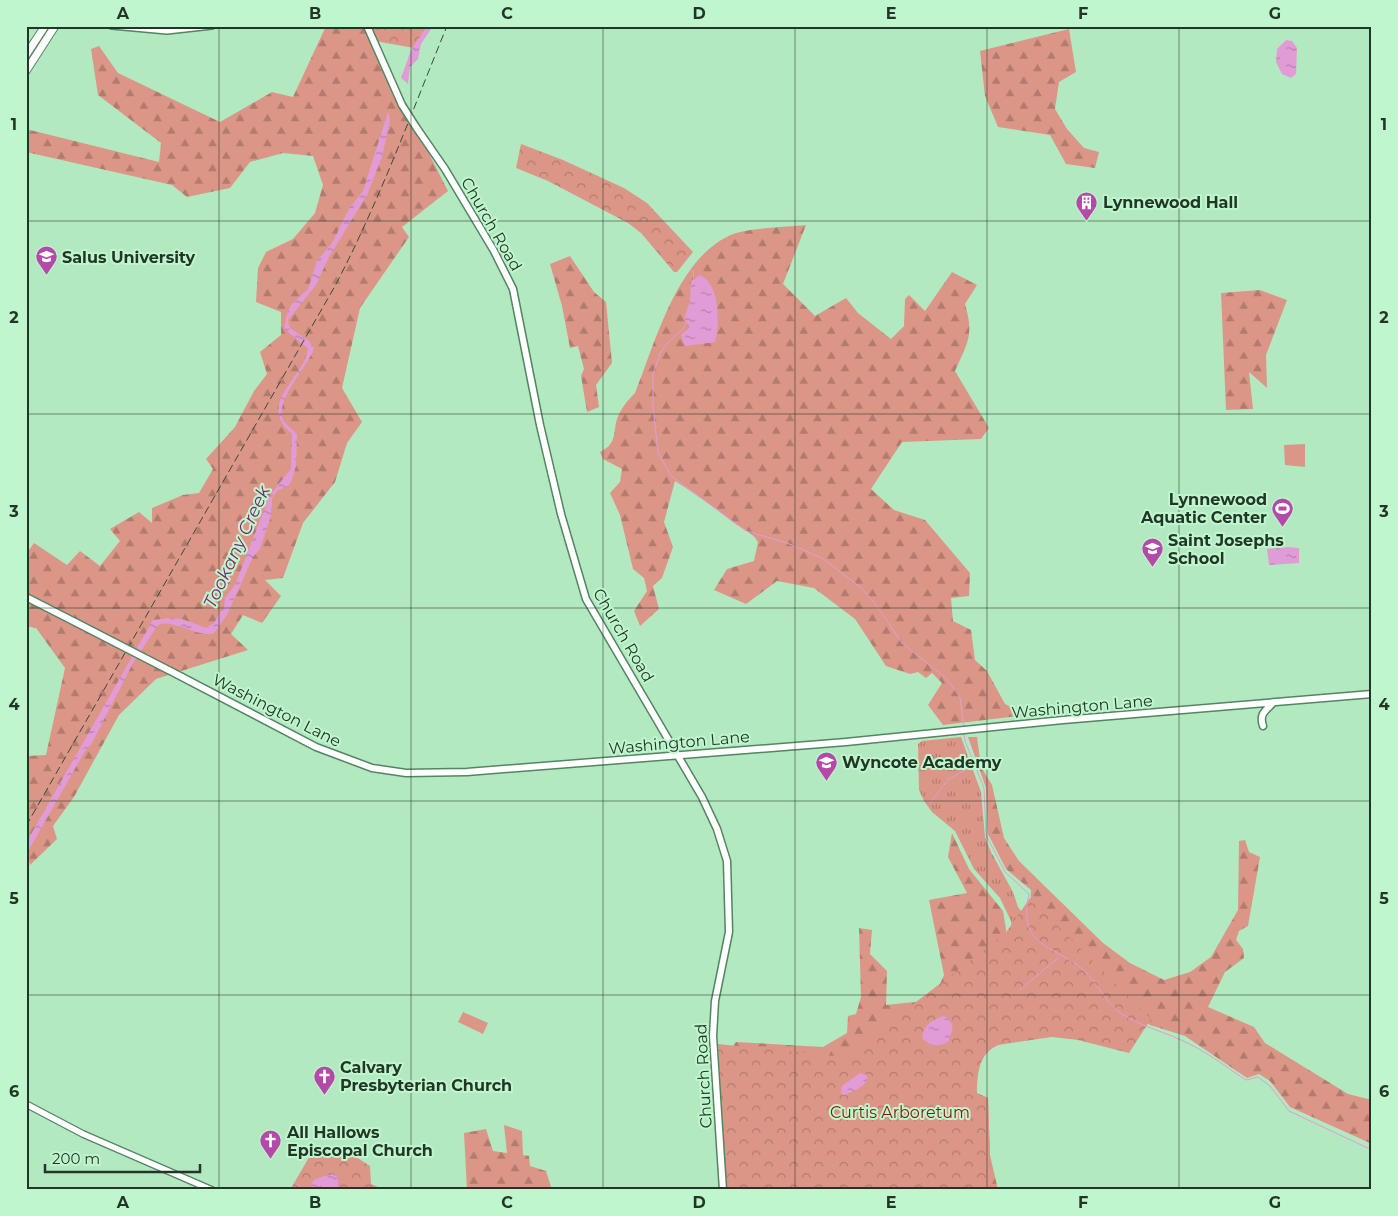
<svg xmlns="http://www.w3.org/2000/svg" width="1398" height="1216" font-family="Montserrat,sans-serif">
<defs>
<pattern id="grass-tufts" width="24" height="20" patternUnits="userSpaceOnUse" patternTransform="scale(1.25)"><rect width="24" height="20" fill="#dc9687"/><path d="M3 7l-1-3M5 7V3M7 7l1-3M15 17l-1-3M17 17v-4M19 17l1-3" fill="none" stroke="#b27b6e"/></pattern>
<pattern id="forest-firs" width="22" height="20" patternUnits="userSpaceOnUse" patternTransform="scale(1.25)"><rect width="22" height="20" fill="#dc9687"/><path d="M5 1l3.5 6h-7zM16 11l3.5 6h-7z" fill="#b27b6e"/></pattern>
<pattern id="park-crowns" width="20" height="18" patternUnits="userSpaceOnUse" patternTransform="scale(1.25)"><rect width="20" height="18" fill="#dc9687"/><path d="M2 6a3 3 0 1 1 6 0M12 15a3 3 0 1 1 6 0" fill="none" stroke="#b27b6e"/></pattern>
<pattern id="water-ripples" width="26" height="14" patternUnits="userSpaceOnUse" patternTransform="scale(1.25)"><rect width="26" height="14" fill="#e19cd7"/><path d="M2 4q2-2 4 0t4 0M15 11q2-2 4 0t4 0" fill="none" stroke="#b680ae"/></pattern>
</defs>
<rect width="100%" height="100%" fill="#b3e9c0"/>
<path fill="url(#grass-tufts)" d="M961,737l20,55 4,45 6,15 22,40 5,15 111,146 -116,-117 -2,-15 -11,-23 -26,-29 -19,-38 -23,-19 -8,-11 -5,-11 -1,-46 4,-3z"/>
<path fill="url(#forest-firs)" d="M326,26h38l84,165 -46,36 7,10 -49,71 -18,80 20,34 -15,21 -12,39 -32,41 -20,55 -18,2 16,16 -19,27 -19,-8 -12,19 17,16 -92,29 -37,36 -45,82 -21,29 4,13 -27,26 -4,-21 1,-88 19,-1 19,-87 -29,-40 -10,-2v-77l3,1 5,-7 33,22 13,-14 20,15 20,-25 -10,-12 29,-17 13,11v-15l31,-13 16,-2 14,-24 -7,-10 29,-32 19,-36 13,-17 -7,-22 21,-17v-23l-25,-10 2,-34 8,-16 27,-13 22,-26 8,-28 -10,-29 -30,-3 -33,9 -20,26 -43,9 -15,-12 -146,-33v-23l133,33 2,-19 -63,-48 -7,-46 8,-3 19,27 102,49 52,-30 21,5z
M1069,29l7,43 -17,10 -4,27 12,20 17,19 15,4 -4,16 -29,-4 -16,-29 -52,-8 -13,-31 -5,-45z
M806,225l-23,59 32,32 31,-18 12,15 33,26 13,-13 1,-27 4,-4 16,16 27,-39 25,13 -12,19c9,31 3,38 -10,67l34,57 -8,11 -79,3 -31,47 23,21 31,10 45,53 -1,23 -18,2 2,23 18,9 4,30 12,11 18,33 22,11 -84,10 -15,-20 14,-22 -10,-10 -6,5 -8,-6 -8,2 -24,-8 -31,-47 -41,-31 -37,-7 -31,23 -32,-14 13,-21 27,-8 4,-19c-6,-10 -14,-12 -24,-19 -19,-15 -38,-29 -59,-42l-11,41 9,25 -11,31 -9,8 6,23 -19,17 -6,-15 13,-20 -3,-13 -11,-9 -13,-54 -10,-22 10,-11 2,-13 -19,-10 -3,-7c17,-8 13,-19 17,-33 4,-11 10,-18 18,-26 21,-52 42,-136 98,-159 16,-6 54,-7 73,-9z
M570,256l24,36 12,10 6,61 -16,22 3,22 -12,5 -6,-36 3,-7 -6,-23 -8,2 -8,-42 -12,-42z
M1260,290l27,10 -21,55 1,33 -18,-16 4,37 -27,1 -5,-117z
M968,737h9l4,30 11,18 12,53 15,23 84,82 27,20 34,17 26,-8 21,-15 27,-47 1,-69 6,-1 4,12 11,5 -12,69 -9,5 -3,9 7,9 1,9 -19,14 -17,35 46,20 11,16 83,51 24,6v44l-82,-37 -20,-26 -11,-7 -12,4 -62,-42 -35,-11 -24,-14 -96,-102 1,-19 -25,-21 -18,-35 -2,-46z
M952,833l17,36 34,42 5,30 62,87 -72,17c-20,9 -21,29 -21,48l11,5 2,57 8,35h-57l-211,-139 6,-9 87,5 24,-14 1,-17 8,-2 5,-17 -2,-69 13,2 -2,24 17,17 -1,34 47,-5 11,-25 -15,-75 38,-7 -19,-36z
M504,1125l18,6 1,24 6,1 1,10 16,5 6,19h-85l-3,-57 22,-4 7,22 14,2z"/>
<path fill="url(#park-crowns)" d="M369,26h59l-14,22 -39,-7z
M521,144l42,16 61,28 23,15 46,49 -16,20h-3l-33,-39 -13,-10 -80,-42 -32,-13z
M1030,898l121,121 -22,34 -51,-13 -26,-3 -54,8c-20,9 -21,29 -21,49l11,4 3,92h-265l-8,-146 126,13 161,-123z
M315,1147l35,6 20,13 1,18 14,6h-95z"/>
<path fill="#dc9687" d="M1305,444v23l-20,-2 -1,-20z
M463,1012l25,11 -5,11 -25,-12z"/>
<path fill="url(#water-ripples)" d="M427,26h6l-12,18 -3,15 -8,8 -2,17 -7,-6 10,-28z
M1286,40l6,1 5,7 -1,26 -5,4 -9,-4 -6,-12 1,-13z
M388,112l2,8 -8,37 -15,38 -38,62 -13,28 -28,35 2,8 19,13 5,8c-8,20 -39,50 -31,72l14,13 -1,32 -5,16 -4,5 -9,3 -6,8 -1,18 -11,33 -7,8 -26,58 -13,18c-16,6 -43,-17 -57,-7l-24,37 -41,80 -7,8 -59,104v-12l127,-223 16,-2 13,1 24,9 8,-5 10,-17 1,-8 10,-13 35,-90 21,-26 1,-35c-37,-31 13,-55 16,-86l-24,-19 3,-15 4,-9 17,-16 9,-28 15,-18 17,-34 14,-18z
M700,275c20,9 20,49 15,67l-30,4 -4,-11 9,-8 -6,-8 6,-18 1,-20z
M1288,547l11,1v15l-30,2 -2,-16z
M944,1016c12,7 9,14 4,26 -10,5 -18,5 -26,-4 2,-14 10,-18 22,-22z
M860,1073l7,2c1,12 -12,15 -22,20l-4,-1 1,-8z
M332,1174l6,3v9l5,4h-31v-7l3,-4z"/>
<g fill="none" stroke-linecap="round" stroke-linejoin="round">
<path stroke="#e19cd7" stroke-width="1" d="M693,270l1,10
M687,321l-5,9 -15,13 -7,11 -7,21v31l5,46 13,24 75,55 41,12 35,15 38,29 14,15 28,41 44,35 14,19 4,32
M964,733l1,8 19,47 2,47 19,37 24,22c-10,47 14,49 47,70 20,13 27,38 46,50 18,12 40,17 59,26 23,10 44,26 65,40l12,-3 12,9 19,25 83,39
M930,803l19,-24 25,-14
M1020,990l39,-33
M294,1182l11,8"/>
<defs>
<path id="tertiary" d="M112,26l55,5 45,-5"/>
<path id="secondary" d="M26,1104l57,30 129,56"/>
<path id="primary" d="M367,26l35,79
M416,127l29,42 49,82 19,38 27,136 21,89 25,85 116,198 15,32 10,32 2,71 -14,69 -2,35 10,154
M26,597l49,25
M182,677l134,70 56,21 34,5 61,-1 379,-30 217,-22 309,-26
M1263,726c-4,-12 2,-15 10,-23"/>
<path id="trunk" d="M26,55l19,-29
M26,71l29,-45"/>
</defs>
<use href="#tertiary" stroke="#538561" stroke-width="8"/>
<use href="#secondary" stroke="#538561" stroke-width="8"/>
<use href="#primary" stroke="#538561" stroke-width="9"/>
<use href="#trunk" stroke="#538561" stroke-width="9"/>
<use href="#tertiary" stroke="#fff" stroke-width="5"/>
<use href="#secondary" stroke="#fff" stroke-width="5.5"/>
<use href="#primary" stroke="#fff" stroke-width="6"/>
<use href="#trunk" stroke="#fff" stroke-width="7"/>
<path stroke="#324b39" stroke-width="1" stroke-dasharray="8 4" stroke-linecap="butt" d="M26,826l309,-540c44,-84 76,-172 112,-260"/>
<defs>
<path id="primary-bridge" d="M402,105l14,22
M75,622l107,55"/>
</defs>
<use href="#primary-bridge" stroke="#538561" stroke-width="9" stroke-linecap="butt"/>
<use href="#primary-bridge" stroke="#fff" stroke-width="6"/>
</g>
<path fill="none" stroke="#213627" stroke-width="1" stroke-opacity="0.55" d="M219,26v1164M411,26v1164M603,26v1164M795,26v1164M987,26v1164M1179,26v1164M26,221h1346M26,414h1346M26,608h1346M26,801h1346M26,995h1346"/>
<defs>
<symbol id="building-pin" viewBox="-11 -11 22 30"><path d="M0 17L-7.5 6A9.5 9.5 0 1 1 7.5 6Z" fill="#b549a9" stroke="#c0f6cd"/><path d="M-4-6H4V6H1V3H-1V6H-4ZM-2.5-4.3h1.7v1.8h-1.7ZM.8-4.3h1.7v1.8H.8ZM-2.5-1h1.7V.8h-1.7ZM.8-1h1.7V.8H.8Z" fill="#fff"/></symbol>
<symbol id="university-pin" viewBox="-11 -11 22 30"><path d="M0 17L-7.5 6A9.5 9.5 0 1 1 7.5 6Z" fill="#b549a9" stroke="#c0f6cd"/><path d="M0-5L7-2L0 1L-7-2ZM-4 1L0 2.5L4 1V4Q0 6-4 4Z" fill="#fff"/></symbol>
<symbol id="stadium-pin" viewBox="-11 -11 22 30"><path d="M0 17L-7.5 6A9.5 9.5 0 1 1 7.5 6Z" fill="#b549a9" stroke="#c0f6cd"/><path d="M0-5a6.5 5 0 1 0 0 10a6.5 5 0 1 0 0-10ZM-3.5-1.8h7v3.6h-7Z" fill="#fff"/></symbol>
<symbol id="school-pin" viewBox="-11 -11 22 30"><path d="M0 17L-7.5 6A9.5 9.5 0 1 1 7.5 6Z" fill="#b549a9" stroke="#c0f6cd"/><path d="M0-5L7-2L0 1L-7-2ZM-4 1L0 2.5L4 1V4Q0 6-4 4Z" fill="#fff"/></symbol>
<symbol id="church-pin" viewBox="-11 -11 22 30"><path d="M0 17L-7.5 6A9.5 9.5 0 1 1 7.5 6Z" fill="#b549a9" stroke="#c0f6cd"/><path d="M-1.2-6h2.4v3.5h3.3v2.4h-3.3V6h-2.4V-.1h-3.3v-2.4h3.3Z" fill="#fff"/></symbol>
</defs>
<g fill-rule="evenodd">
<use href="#building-pin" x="1074" y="190" width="25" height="34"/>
<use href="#university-pin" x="34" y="244" width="25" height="34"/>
<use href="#stadium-pin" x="1270" y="496" width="25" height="34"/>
<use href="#school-pin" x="1140" y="536" width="25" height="34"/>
<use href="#school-pin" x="814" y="750" width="25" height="34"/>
<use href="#church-pin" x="312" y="1064" width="25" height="34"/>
<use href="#church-pin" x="258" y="1128" width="25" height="34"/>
</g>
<g text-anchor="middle" stroke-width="4" stroke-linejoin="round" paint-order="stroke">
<g font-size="16" font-weight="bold" fill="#213627" stroke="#c0f6cd" text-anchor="start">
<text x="1103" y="208">Lynnewood Hall</text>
<text x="62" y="263">Salus University</text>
<text x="1267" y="505" text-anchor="end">Lynnewood<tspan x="1267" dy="18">Aquatic Center</tspan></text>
<text x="1168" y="546">Saint Josephs<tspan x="1168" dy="18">School</tspan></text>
<text x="842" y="768">Wyncote Academy</text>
<text x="340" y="1073">Calvary<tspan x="340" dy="18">Presbyterian Church</tspan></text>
<text x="287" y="1138">All Hallows<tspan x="287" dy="18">Episcopal Church</tspan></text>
</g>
<g font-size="16" fill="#213627" stroke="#c0f6cd">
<text transform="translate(492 224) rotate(60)" y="6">Church Road</text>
<text transform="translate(624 635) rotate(60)" y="6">Church Road</text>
<text transform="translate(1082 706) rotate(-5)" y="6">Washington Lane</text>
<text transform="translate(277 710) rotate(27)" y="6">Washington Lane</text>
<text transform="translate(679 742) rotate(-5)" y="6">Washington Lane</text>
<text transform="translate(703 1076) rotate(-93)" y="6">Church Road</text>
</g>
<g font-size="16" fill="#831a08" stroke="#c0f6cd">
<text x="900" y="1118">Curtis Arboretum</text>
</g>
<g font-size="18" font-style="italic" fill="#77276f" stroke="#c0f6cd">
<text transform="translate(237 547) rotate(-65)" y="6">Tookany Creek</text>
</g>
</g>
<rect width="1398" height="1216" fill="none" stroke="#c0f6cd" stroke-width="55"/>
<path d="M45 1164v8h155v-8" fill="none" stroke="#213627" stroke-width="2.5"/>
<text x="52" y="1164" font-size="15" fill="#213627" stroke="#c0f6cd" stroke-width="4" paint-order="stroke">200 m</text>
<rect x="28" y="28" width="1342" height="1160" fill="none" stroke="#213627" stroke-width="2"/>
<g font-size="16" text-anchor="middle" font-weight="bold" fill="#213627">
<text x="123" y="19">A</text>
<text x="315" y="19">B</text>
<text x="507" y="19">C</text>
<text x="699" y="19">D</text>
<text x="891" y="19">E</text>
<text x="1083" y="19">F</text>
<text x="1275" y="19">G</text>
<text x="14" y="130">1</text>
<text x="1384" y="130">1</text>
<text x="14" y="323">2</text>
<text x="1384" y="323">2</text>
<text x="14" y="517">3</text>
<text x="1384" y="517">3</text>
<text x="14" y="710">4</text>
<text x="1384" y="710">4</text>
<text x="14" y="904">5</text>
<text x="1384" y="904">5</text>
<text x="14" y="1097">6</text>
<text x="1384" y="1097">6</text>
<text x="123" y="1208">A</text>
<text x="315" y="1208">B</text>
<text x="507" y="1208">C</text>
<text x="699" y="1208">D</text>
<text x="891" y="1208">E</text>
<text x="1083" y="1208">F</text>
<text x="1275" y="1208">G</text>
</g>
</svg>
